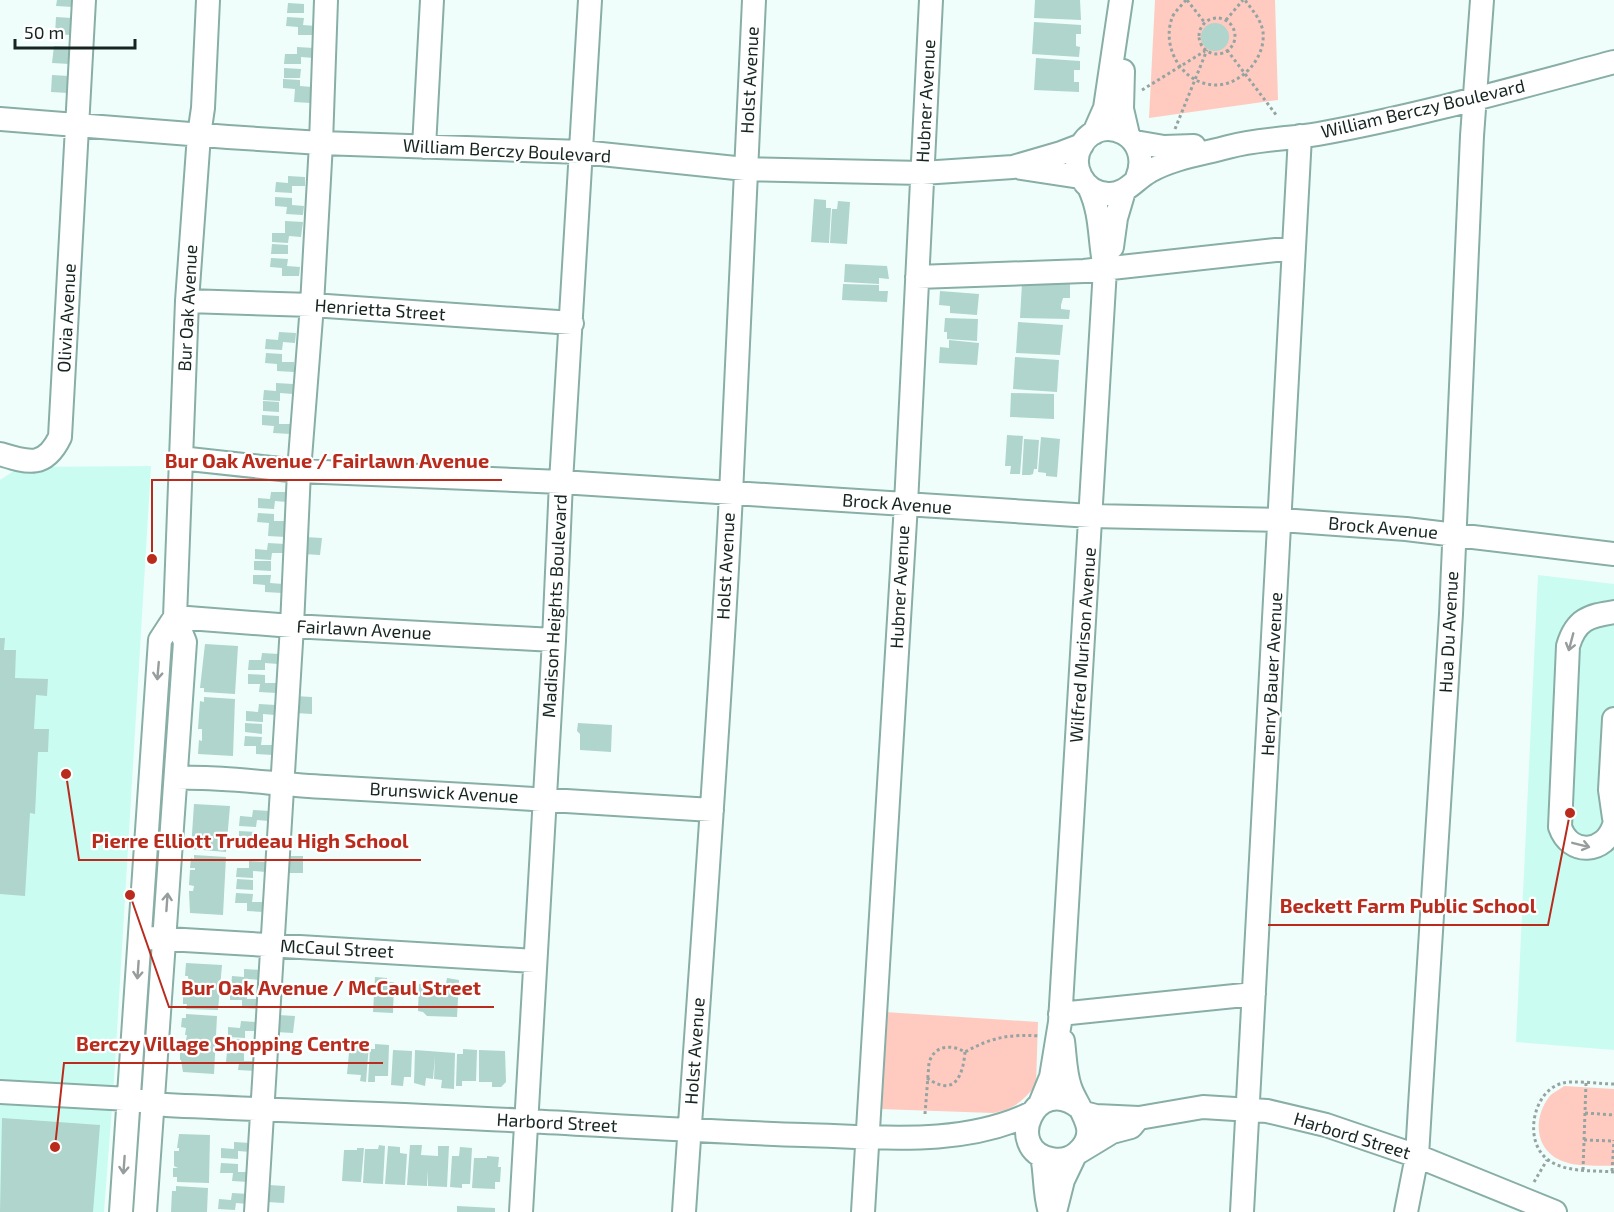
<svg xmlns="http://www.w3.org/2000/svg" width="1614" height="1212" font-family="'Exo 2',sans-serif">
<rect width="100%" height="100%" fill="#effefb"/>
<path fill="#cafcf2" d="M151,466l-37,615 -10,131h-104v-732l20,-13z
M1538,575l76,9v466l-98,-8z"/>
<path fill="#ffcbc1" d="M1155,0h120l3,100 -129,18z
M885,1012l153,10 -2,63c-13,16 -22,24 -43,28l-113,-4z
M1564,1086l50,3v77c-15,-1 -32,1 -46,-3 -32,-8 -37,-42 -19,-66 4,-5 10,-7 15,-11z"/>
<path fill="#afd5cd" d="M57,0h16v7l-17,-1z
M1035,0h45l1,20 -47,-2z
M288,3l16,1v9h-17z
M56,17l16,1 -1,17 -16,-1z
M287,17l17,1 -1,7 13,1 -1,9h-17v-8l-12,-1z
M1034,22l47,3v9h-5v12l4,1 -1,10 -47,-3z
M1201 37a14 14 0 1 1 28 0a14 14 0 1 1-28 0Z
M54,46l17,1 -1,17 -18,-1z
M297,47l17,1v10l-13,-1v7h-17l1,-10h12z
M1036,58l44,3v9h-6v12h5v10l-45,-2z
M284,68l17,1 -1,9h-16z
M52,75l17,1 -1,17 -17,-1z
M283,79l17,1v6l12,1 -1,16 -17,-1 1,-13 -12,-1z
M288,176l17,1v9h-13v7l-17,-1 1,-10 12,1z
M275,197l17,1v7l12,1 -1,9 -17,-1 1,-7 -12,-1z
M814,199l12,1v8h5l-2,35 -18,-1z
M838,201l12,1 -3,42 -17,-1 2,-34h5z
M285,221l18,1 -2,15 -12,-1 -1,7 -16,-1v-9h13z
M272,244l16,1v9h-17z
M271,258l17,1 -1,7 13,1 -1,9h-17v-8l-12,-1z
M845,264l42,2 2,13 -10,-1v6l-35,-2z
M1022,283l48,1v14h-7l-2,7v4l9,1 -1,9 -49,-1z
M843,284l36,1v6h9l-1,11 -45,-2z
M940,291l39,3 -2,21 -27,-2v-7l-11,-1z
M945,318l33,1 -1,22 -30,-2v-7h-3z
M1018,322l45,3 -3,30 -44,-2z
M279,332l17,1 -1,10 -12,-1 -1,8 -17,-1 1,-10 12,1z
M949,340l30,3 -2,22 -38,-2 1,-16 9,1z
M266,353l16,1v8h12v10l-17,-1v-7l-12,-1z
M1015,357l44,3 -2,32 -44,-3z
M276,383l17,1v10l-13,-1v8l-17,-1 1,-10 12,1z
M1011,393l43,1v25l-44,-2z
M263,401l16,1v10l-16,-1z
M262,415l17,1v8h12v10l-18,-1 1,-7 -12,-1z
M1007,435l16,1 -3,38h-10l1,-8h-6z
M1041,437l19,2 -3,38 -11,-1v-3l-8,-1z
M1024,439l15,1 -2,29h-3l-1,5 -3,1h-8z
M271,492h17l-1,10 -12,-1 -1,8 -16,-1v-10l12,1z
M258,513l16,1v7h13l-1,16 -18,-1 1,-13 -12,-1z
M305,537l17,1 -2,17 -17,-1z
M268,543l17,1 -1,9h-12l-1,7 -16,-1v-10l12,1z
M254,561h17v10l-17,-1z
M253,575h18l-1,8 13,1 -1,9 -17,-1v-7l-12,-1z
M0,638h5l-1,12h12l-1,28 33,1 -1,17 -11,-1 -2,34h15l-1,23h-10l-3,62 -5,-1 -5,83 -25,-2z
M205,644l33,2 -3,48 -31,-2v-4h-4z
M262,653l17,1 -1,10 -13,-1v7h-17l1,-10h12z
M248,674l17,1v8h12v10l-18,-1 1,-8h-12z
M295,696l17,1v17l-17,-1z
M204,697l31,2 -2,57 -35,-2 1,-14 3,1v-12h-4l2,-28 4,1z
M259,704l17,1 -1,10 -12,-1v8l-17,-1v-10l12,1z
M245,723l17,1v10l-17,-2z
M578,723l34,2 -1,27 -31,-2v-16l-3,-3z
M245,736l17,1 -1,8h13l-1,10 -17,-1v-8h-12z
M194,804l36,2 -4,46 -35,-3z
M253,810l17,1 -1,10 -12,-1 -1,7 -17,-1 1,-10 12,1z
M239,831l17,1v7l12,1 -1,9 -17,-1 1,-7 -12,-1z
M194,855l32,2 -3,58 -33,-2 -1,-22h4l1,-5 -5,-1 1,-15h5v-2h-5l1,-10 3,1z
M286,856h17v17h-17z
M249,861l17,1v10l-13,-1v7l-17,-1 1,-9h12z
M237,879l16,1v10l-17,-1z
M236,893l17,1 -1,8h13l-1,10 -17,-1v-8h-12z
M186,963l36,2 -4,45 -32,-1 1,-5h-4v-9h4l1,-7h1l-1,-12h-3z
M244,969l17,1v10l-13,-1v8l-17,-1 1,-10 12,1z
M375,977l12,1v4h7l-1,31 -20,-1z
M447,978l12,2 -2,37 -30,-1 -4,-4 -5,-1 1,-27h27z
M230,990l17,1v8h12v10l-17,-1v-8h-12z
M186,1014l31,2 -3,58 -31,-2 -2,-12h-1v-10h4l3,-15h-2l1,-7 -5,-1 1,-9h4z
M278,1015l17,1 -2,17 -17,-1z
M241,1021l17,1 -1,9h-12v7l-17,-1v-10l12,1z
M227,1038l17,2 -1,9 -17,-1z
M350,1042l19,2 -3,38 -6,-1 1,-6 -14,-1z
M375,1044l14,1 -1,31h-13v6h-7l2,-33h5z
M463,1049l14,1 -1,31h-14v5h-6l1,-32h6z
M393,1050l19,1 -1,26h-7l-1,9 -12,-1z
M415,1050l40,3 -1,36 -13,-1 1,-8 -8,-1 1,-23 -2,23 -7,-1 -1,8 -11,-3z
M479,1050l26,1 1,31 -5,5h-9v-5h-13z
M227,1052l17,1v8h12l-1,10 -17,-1 1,-7 -13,-1z
M2,1118l98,7 -7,87h-93z
M179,1134l31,1 -1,48 -32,-1v-5h-4v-9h5l-4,-2v-15h5v-3h-2z
M234,1142l17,1v9l-13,-1v8l-17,-1v-10l13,1z
M379,1145l6,1 -2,38 -20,-1 2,-34h13z
M410,1145h12l-1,10 17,1v-10h11l-2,41 -19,-1v-16l-1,16 -20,-1z
M388,1146l12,1v6l7,1 -2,31 -20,-1z
M460,1147l12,1 -2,36h-8v4l-12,-1 2,-31h7z
M357,1148h7l-3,34 -19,-1 2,-31h13z
M487,1156l12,1 -1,10h3l-1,15h-5v7l-23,-1 2,-30h13z
M221,1163l17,1v8h12l-1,10 -17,-1 1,-8h-13z
M268,1185l17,1 -1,17 -17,-1z
M176,1186l32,2 -1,24h-36l1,-21h4z
M232,1193l17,1 -1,10 -12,-1 -1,7 -17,-1 1,-10 12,1z
M457,1206l38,2v4h-38z"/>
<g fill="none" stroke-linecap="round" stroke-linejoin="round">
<defs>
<path id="minor" d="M1123,71l-1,38 6,26
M0,119l228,18 93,6 261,9 163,17 177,4 91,-6 48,-14 21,-8
M1094,133l11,-25 16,-108
M1135,142l29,5 30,-1
M424,147l8,-147
M1021,168l59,9
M1137,178c17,-41 -34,-67 -55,-34 -13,21 1,49 26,50 18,1 27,-15 42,-23 23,-13 52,-17 78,-24 29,-8 60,-8 90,-13 100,-18 198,-46 296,-72
M1112,247l4,-29 8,-27
M917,277l167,-6 210,-23
M187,301l125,4 260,18
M0,454c29,9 45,14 60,-17l24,-437
M180,458l119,13 262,11 530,34 190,4 125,9 208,25
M1614,612c-25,4 -38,7 -46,34l-8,181c10,29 45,27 54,-2
M175,617l117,9 262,14
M1614,719l-4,71 4,28
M176,778c50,-2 100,7 150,9 129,7 257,15 386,23
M150,938l385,23
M1060,1014l194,-20
M1063,1041c2,15 2,32 7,46 7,22 33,44 7,66 -7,6 -17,8 -26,6 -48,-9 -16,-87 29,-51
M0,1092l129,7 37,6c120,6 241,9 362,16 92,5 184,11 276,14 76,2 158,12 228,-22
M1040,1104l11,-27 9,-55 45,-753c-6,-29 -3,-55 -16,-82
M1084,1113l12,3 43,2 64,-11 64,4 59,14 91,31 138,56
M1079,1152l33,-20 19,-5 5,-6
M1042,1156c4,19 2,38 8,56
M121,1212l39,-572 15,-23
M145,1212l40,-570 -10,-25 12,-316 12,-166 4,-27 5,-108
M256,1212l36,-586 7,-155 13,-166 9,-162 5,-143
M521,1212l33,-572 7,-158 29,-482
M684,1212c16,-239 35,-479 47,-718 8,-165 14,-330 23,-494
M863,1212l43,-708 25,-504
M1055,1212l8,-32 12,-25
M1242,1212l58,-1076
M1406,1212l11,-56 3,-50 31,-492 21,-478 10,-136"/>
</defs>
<use href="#minor" stroke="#88aea6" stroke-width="26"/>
<path stroke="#95a4a1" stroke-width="3" stroke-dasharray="3 3" stroke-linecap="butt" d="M1186,0c-4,5 -12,12 -14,18 -11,30 11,67 44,67 26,0 50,-28 47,-53 -2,-13 -11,-22 -18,-32
M1187,0l18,23
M1199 36a18 18 0 1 1 36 0a18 18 0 1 1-36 0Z
M1226,20l17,-20
M1227,50l50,66
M1142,90l63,-39
M1175,129l32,-79
M927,1078c28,20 36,-3 38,-26
M1614,1084c-13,0 -40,-4 -51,-1 -30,7 -40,57 -16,76 18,14 45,11 67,13
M1585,1113l29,2
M925,1114l4,-51c5,-18 22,-19 36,-11 27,-15 45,-18 75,-16
M1584,1140l30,1
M1583,1170l3,-87
M1612,1171l2,-31
M1534,1182l13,-22"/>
<use href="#minor" stroke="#fff" stroke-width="22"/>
</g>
<defs><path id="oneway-shaft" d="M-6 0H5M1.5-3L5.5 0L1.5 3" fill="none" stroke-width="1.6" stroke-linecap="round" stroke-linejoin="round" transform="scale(1.5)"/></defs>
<g stroke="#969d9c">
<use href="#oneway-shaft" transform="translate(1571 642) rotate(105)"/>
<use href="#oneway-shaft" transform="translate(158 671) rotate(95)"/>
<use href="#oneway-shaft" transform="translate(1581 845) rotate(14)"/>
<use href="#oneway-shaft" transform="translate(167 902) rotate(-86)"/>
<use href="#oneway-shaft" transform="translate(138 970) rotate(94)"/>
<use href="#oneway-shaft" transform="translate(124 1165) rotate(94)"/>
</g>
<g text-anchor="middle" stroke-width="4.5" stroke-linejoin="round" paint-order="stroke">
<g font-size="18" fill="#162522" stroke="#fff">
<text transform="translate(750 80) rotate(-87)" y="6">Holst Avenue</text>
<text transform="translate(926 101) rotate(-87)" y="6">Hubner Avenue</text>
<text transform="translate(1423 109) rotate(-13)" y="6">William Berczy Boulevard</text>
<text transform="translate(507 151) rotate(3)" y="6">William Berczy Boulevard</text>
<text transform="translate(188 308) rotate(-87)" y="6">Bur Oak Avenue</text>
<text transform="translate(380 310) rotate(4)" y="6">Henrietta Street</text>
<text transform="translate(67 318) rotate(-87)" y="6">Olivia Avenue</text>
<text transform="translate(897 504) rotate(4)" y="6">Brock Avenue</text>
<text transform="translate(1383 528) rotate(5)" y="6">Brock Avenue</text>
<text transform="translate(726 566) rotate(-87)" y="6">Holst Avenue</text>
<text transform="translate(900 587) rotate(-87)" y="6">Hubner Avenue</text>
<text transform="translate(555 606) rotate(-87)" y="6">Madison Heights Boulevard</text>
<text transform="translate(364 630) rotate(3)" y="6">Fairlawn Avenue</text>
<text transform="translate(1449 632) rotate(-87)" y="6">Hua Du Avenue</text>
<text transform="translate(1083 645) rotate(-86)" y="6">Wilfred Murison Avenue</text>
<text transform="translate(1272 674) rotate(-87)" y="6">Henry Bauer Avenue</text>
<text transform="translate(444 793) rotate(3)" y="6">Brunswick Avenue</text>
<text transform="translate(337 949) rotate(3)" y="6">McCaul Street</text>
<text transform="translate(695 1051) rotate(-86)" y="6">Holst Avenue</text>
<text transform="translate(557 1123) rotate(3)" y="6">Harbord Street</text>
<text transform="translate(1352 1136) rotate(17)" y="6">Harbord Street</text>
</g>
</g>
<path fill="none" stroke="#b92c1d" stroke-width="2" d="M152 559L152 480H502M66 774L79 860H421M1570 813L1548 925H1268M130 895L169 1007H494M55 1147L64 1063H383"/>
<g fill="#b92c1d" stroke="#fff" stroke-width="2">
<circle cx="152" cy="559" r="6"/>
<circle cx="66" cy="774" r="6"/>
<circle cx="1570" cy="813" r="6"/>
<circle cx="130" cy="895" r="6"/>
<circle cx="55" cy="1147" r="6"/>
</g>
<g font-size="20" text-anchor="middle" font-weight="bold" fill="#b92c1d" stroke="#fff" stroke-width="4.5" stroke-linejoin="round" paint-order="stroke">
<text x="327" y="468">Bur Oak Avenue / Fairlawn Avenue</text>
<text x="250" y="848">Pierre Elliott Trudeau High School</text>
<text x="1408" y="913">Beckett Farm Public School</text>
<text x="331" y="995">Bur Oak Avenue / McCaul Street</text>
<text x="223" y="1051">Berczy Village Shopping Centre</text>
</g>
<path d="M15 39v9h120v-9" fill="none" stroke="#162522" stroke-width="3"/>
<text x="24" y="39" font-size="18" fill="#162522" stroke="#ffffff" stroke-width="4.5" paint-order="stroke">50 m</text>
</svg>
